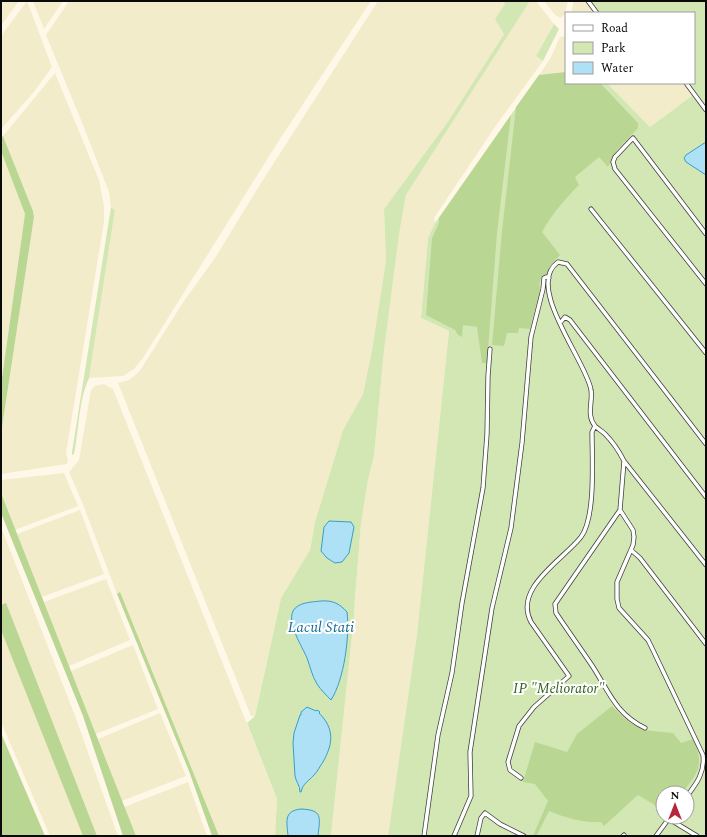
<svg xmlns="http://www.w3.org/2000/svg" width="707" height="837" font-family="Spectral,serif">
<rect width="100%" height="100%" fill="#fff8e8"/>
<path fill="#f3ecca" d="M1,1h18l-18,25z
M27,1l25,66 -18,25 -33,37v-93z
M33,1h30l-19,28z
M69,1h302l-93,141 -135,216 -9,11 -11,7 -34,2 26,-168 -4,-3 -2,-15 -26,-67 -37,-90z
M378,1h125l2,3 -1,30 -57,89 -63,86 2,51 -14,90 -9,44 -20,36 -28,92 -5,28 -29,48 -26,118h-4l-133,-333 11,-3 10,-8 45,-71 31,-43 44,-72z
M530,1h6l18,23 -18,32 7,5 -46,63 -63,94 1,5 -7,15 -7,80 28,13 -32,303 -29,202h-57l23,-219 1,-19 6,-74 7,-44 6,-24 10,-105 15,-116 7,-40z
M544,1h24l-3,13 -5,4 -5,-3z
M574,1h12l9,12h-24z
M565,36l1,1v35l-27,3 11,-16 10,-22z
M55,73l44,107 5,26v16l-38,231 2,8 -1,3 -66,10v-40l33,-217 -1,-6 -30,-75z
M607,83h77l9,12 -43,32z
M1,151l24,63 -24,171z
M104,384l9,5 164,410 -2,37h-56l-99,-243 -3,1 -35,-92 -13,-30 10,-12 12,-70 4,-4z
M64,473l14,33 -63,24 -14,-37v-13z
M80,510l24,64 -62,23 -25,-63z
M1,527l73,186 44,123h-68l-49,-114z
M106,579l24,61 -61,26 -25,-64z
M133,645l25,64 -62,25 -25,-63z
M160,713l26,63 -64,25 -24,-62z
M188,782l19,54h-71l-12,-29z"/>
<path fill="#d3e7b4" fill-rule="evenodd" d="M503,1h27l-124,194 -7,40 -15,116 -10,105 -6,24 -7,44 -6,74 -1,19 -23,219h-56l2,-37 -30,-76 8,-7 26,-118 29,-48 5,-28 28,-92 20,-36 9,-44 14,-90 -2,-51 63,-86 57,-89 -9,-15 10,-15z
M586,1h120v835h-318l29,-202 32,-303 -28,-13 7,-80 7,-15 104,-148 27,-3v11h41l43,44 43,-32 -9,-12h10v-70h-99zM663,793h24v24h-24z
M554,24l5,5 -16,32 -7,-5z
M111,207l4,3 -26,168c-10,21 -10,49 -14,71l-1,5 -2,1v-3z"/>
<path fill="#b9d793" d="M566,72v11h34l38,40v5l-21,22 -9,17 -9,-10 -24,20 4,8c-15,15 -27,29 -37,47l18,23 -10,11 -3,9h-4c-4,6 -4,8 -3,15l-10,39 -11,-1 -1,5h-11l-3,13 -12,-1 10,-114 14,-124 23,-32z
M511,115l-14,118 -10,130h-5l-5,-36 -14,-2 -1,12 -4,-2 -3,-5 -29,-15 6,-77 7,-15v-5z
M3,136l30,75 1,6 -33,217v-49l24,-171 -24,-63v-13z
M1,493l135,343h-13l-40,-120 -82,-203z
M120,592l99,244h-7l-23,-65 -72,-177z
M6,603l91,233h-14l-82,-206v-25z
M612,706l12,12 19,12 30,3 8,10 12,-4c12,26 5,34 -11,54h-19v17l-25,-15 -34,31 -3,-4c-18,1 -35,-4 -52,-11l-12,24 -4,1 15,-35 -13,-17 -12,-2 12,-40 32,10 10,-18z
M1,733l44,103h-44z"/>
<path fill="#aee1f5" stroke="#379eca" d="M706,142v33l-20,-13 -2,-4 2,-3z
M329,521l22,1 3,5 -5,26 -7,9 -7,1 -8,-5 -6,-7 3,-24z
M321,601c12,-1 19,3 26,11 3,24 -3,68 -16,88 -5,-5 -10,-10 -14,-16 -5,-8 -7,-18 -10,-26 -5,-12 -20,-34 -14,-47 5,-9 19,-9 28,-10z
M307,707l9,4 1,-1 3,2 -1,1c16,16 14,31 4,49 -3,4 -5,9 -9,13 -5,6 -11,8 -13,17h-1c0,-7 -4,-10 -5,-16l-2,-33 1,-10 6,-18h1v-3z
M301,809c22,1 19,8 17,27h-30c-1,-14 -5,-25 13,-27z"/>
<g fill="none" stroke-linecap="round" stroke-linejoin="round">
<defs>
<path id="minor" d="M588,1l9,12
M686,83l20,27
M591,209l115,144
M706,234l-73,-96 -18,19 -2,5 2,7 91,115
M560,323l5,-6 5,3 136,177
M706,444l-139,-180 -9,-2c-34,24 29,100 33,128 2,12 -5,25 4,36 3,3 7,5 10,8 8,8 14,17 19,27l82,104
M624,461l-4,49 13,20 1,7 -1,8 -16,37v17l2,9 29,32 3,6 52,109c2,17 -6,28 -16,41
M620,510l-65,94 1,9c12,18 25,36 37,54 16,25 23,47 52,61
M631,550l9,8 66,86
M521,778l-11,-8 -2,-8 11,-36 15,-19 35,-31 -38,-54c-18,-34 32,-62 50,-85 15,-20 11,-79 11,-105l3,-6
M674,822l23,14
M424,836l14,-101 14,-62 10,-70 21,-115 4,-54 1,-58 2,-27
M454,836l17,-40 -1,-44 22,-144 19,-80 11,-85 9,-106 12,-48 1,-11 2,-1 3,1
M477,836l4,-18 4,-5 15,11 24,12
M623,836l1,-1
M656,836l14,-19"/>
</defs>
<use href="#minor" stroke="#3d3d3d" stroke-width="5"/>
<use href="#minor" stroke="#fff" stroke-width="3.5"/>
</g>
<g text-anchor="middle" stroke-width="4" stroke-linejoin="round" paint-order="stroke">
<g font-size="14" font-style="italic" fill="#31601d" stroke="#fff">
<text x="559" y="693">IP "Meliorator"</text>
</g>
<g font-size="15" font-style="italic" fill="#186d98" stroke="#fff">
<text x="321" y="632">Lacul Stati</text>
</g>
</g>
<rect width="707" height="837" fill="none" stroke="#0a0a0a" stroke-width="4"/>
<rect x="565" y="12" width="130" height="72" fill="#ffffff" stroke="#9d9d9d"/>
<rect x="573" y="25" width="20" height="6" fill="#ffffff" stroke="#9d9d9d"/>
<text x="601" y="32" font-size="12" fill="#0a0a0a">Road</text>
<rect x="573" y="42" width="20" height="12" fill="#d3e7b4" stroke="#9d9d9d"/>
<text x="601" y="52" font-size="12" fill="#0a0a0a">Park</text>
<rect x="573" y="62" width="20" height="12" fill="#aee1f5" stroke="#9d9d9d"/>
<text x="601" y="72" font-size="12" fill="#0a0a0a">Water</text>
<g transform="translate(675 805)"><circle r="19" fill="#ffffff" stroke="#9d9d9d"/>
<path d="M0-3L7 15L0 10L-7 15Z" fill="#b7263b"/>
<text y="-6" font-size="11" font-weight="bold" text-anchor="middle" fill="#0a0a0a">N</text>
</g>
</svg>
